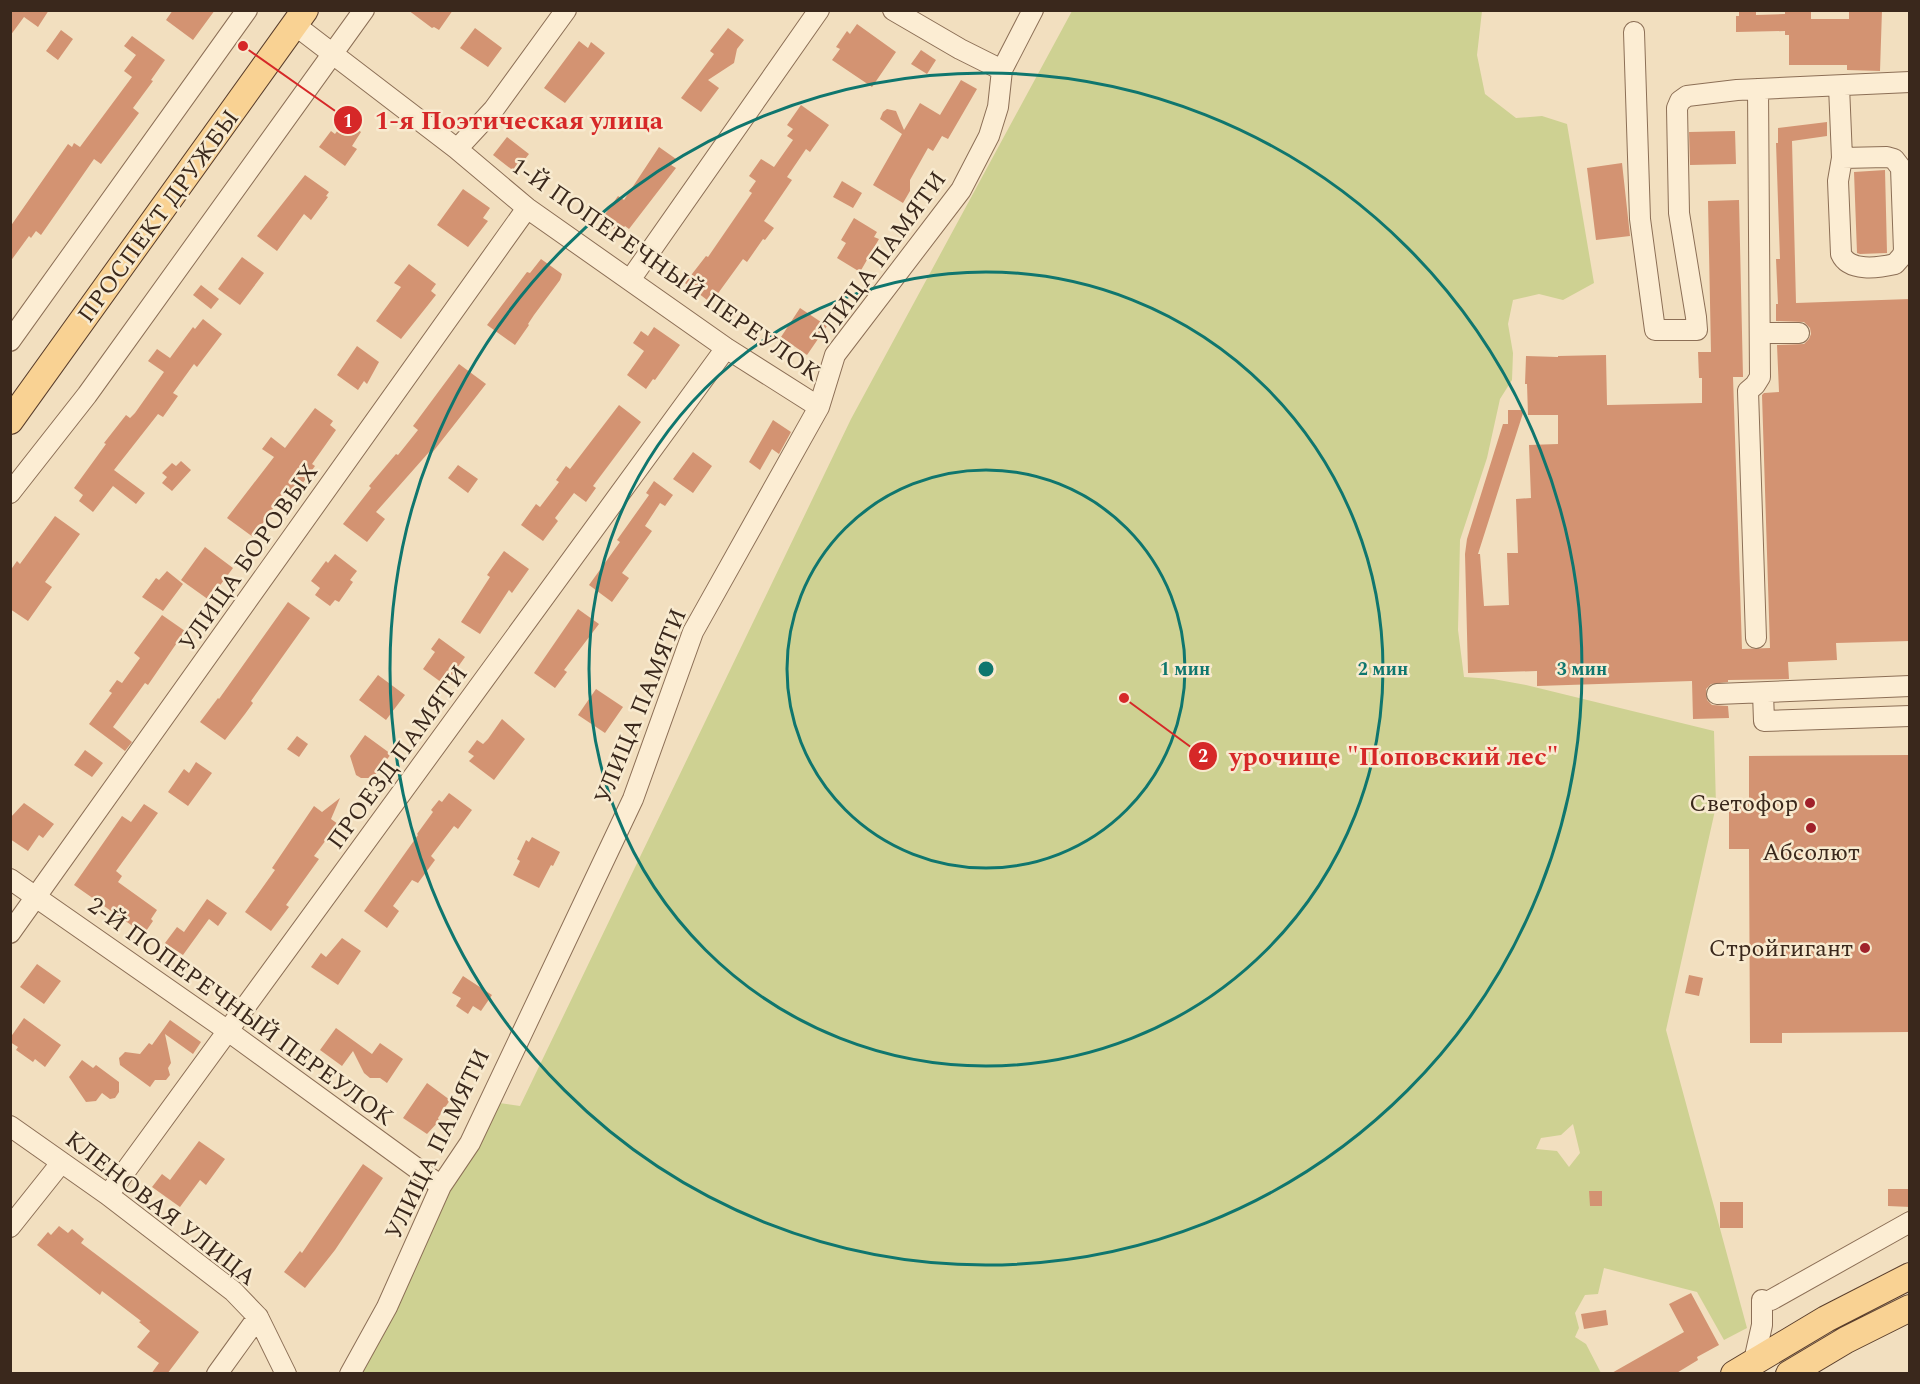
<svg xmlns="http://www.w3.org/2000/svg" width="1920" height="1384" font-family="Spectral,serif">
<rect width="100%" height="100%" fill="#f2dfbf"/>
<path fill="#ced192" fill-rule="evenodd" d="M1072,11h410l-5,44 8,39 31,24 26,-2 25,8 27,159 -31,17 -24,-6 -26,6 -5,24 5,29 -1,27 -12,19 -13,59 -27,82 -2,90 6,47 29,2 33,6 188,46 2,75 -50,224 81,298 -23,12 -27,-48 -93,-24 -6,26 -13,1 -10,18 4,15 -4,9 11,7 15,29 -1250,1 134,-273 35,5 331,-687zM1573,1124l7,29 -11,14 -12,-16 -21,-2 5,-11 20,-3z"/>
<path fill="#d39372" d="M10,10h39l-11,17 -14,-10 -14,19z
M173,10h42l-22,30 -27,-20z
M408,10h45l-14,20 -5,-3 -2,1z
M1739,10h17v5l29,-1v-4h26v9h38v-9h33l-2,61 -33,-1v-5h-58v-30h-4v-4l-49,1v-16h3z
M857,24l39,28 -24,35 -40,-27 8,-11 -4,-2 11,-16 3,3z
M475,28l27,20 -14,19 -28,-19z
M728,28l16,12 -7,9 -3,14 -26,17 11,8 -18,24 -20,-14 33,-44 -4,-3z
M61,30l12,9 -15,21 -12,-9z
M132,36l33,24 -14,20 2,1 -20,27 6,5 -38,51 -7,-5 -53,76 -5,-4 -5,7 -2,-2 -19,26v-35l58,-83 4,3 2,-4 6,4 52,-70 -8,-6 12,-16 -12,-9z
M579,41l9,7 3,-6 14,11 -40,50 -21,-15z
M921,50l15,10 -9,14 -16,-10z
M961,80l16,9 -29,50 -6,-3 -9,15 -5,-3 -18,32v11l-7,12 -30,-18 29,-51 -22,-15 3,-7 4,-3 9,2 8,19 16,-27 20,12z
M801,105l28,20 -19,27 -4,-3 -19,28 5,3 -28,41 10,7 -9,12 -2,-1 -16,23 -4,-3 -32,44 -26,-20 21,-27 2,1 44,-64 -3,-2 7,-10 -7,-5 12,-17 13,8 19,-27 -6,-4 6,-7 -6,-4z
M345,120l16,12 -9,14 5,3 -12,17 -26,-19 12,-16 4,3z
M1827,122v14l-35,5 4,162 114,-4v342l-74,2 1,17 -49,2 1,17 -61,1v2l-17,2 -5,5 1,11 5,5 16,1 1,12 -36,1 -1,-38 -155,5v-15l-69,2 -3,-119 2,-15 36,-115h5v-14h16l-46,144h2l4,52 25,-1 -2,-52h11l-2,-54 15,-1 -2,-53 29,-1v-29h-30l-1,-31h-2l1,-28 32,1v-1l48,-1 1,50 95,-2v-25h-3l-1,-26h13l-3,-151 31,-1 4,177h-10l9,272 28,-1 -8,-253 2,-2 15,-1 -2,-47 27,-1 5,-5 2,-5 -1,-6 -6,-6 -28,-1v-17h2l-2,-45h4l-4,-116h2v-15z
M1735,131l1,33 -46,1 -1,-33z
M507,137l22,17 -14,18 -22,-17z
M659,147l17,12 -5,6 5,3 -47,61 -4,-3 -6,7 -18,-13 17,-24 6,4z
M1622,163l8,73 -34,4 -9,-72z
M1885,170l2,83 -27,1 -3,-1 -3,-81z
M305,175l24,17 -3,4 2,1 -17,23 -7,-6 -27,37 -20,-15z
M842,181l20,12 -9,15 -20,-11z
M463,189l27,19 -7,10 5,3 -20,26 -31,-22z
M854,218l23,14 -3,5 5,2 -19,33 -23,-14 9,-15 -5,-3z
M242,257l22,16 -24,32 -22,-16z
M541,259l21,15 -2,6 -26,35 -6,9 1,1 -14,20 -28,-20 40,-53 3,1z
M409,264l27,20 -5,7 5,4 -35,44 -25,-18 25,-34 -7,-4z
M201,285l18,14 -8,10 -18,-14z
M800,308l27,18 -20,29 -26,-18z
M203,319l19,15 -25,33 -3,-3 -21,29 5,3 -15,21 -5,-3 -44,56 31,23 -9,11 -23,-18 -20,26 -14,-11 4,-6 -9,-7 32,-44 -2,-1 22,-28 4,3 5,-5 29,-41 -16,-11 9,-12 13,9 23,-31 2,2z
M654,327l26,18 -25,35 -2,-1 -7,10 -19,-14 17,-24 -11,-8 8,-12 7,5z
M357,346l22,16 -12,22 -3,-3 -6,9 -21,-15z
M459,364l27,20 -54,69 -2,-2 -54,61 9,7 -18,23 -24,-18 28,-36 -2,-2 27,-32 2,1 20,-25 -5,-4z
M619,405l22,17 -48,64 3,2 -10,14 -12,-9 -19,25 3,3 -15,20 -22,-16 15,-21 4,3 19,-25 -3,-2 10,-14 4,3z
M315,408l18,13 -3,4 6,5 -24,34 3,2 -13,18 -4,-3 -9,12 -3,-2 -33,46 -26,-19 47,-61 -12,-8 9,-12 14,11z
M773,420l18,12 -12,22 -7,-5 -12,21 -11,-8z
M693,452l19,14 -19,27 -20,-14z
M181,461l10,9 -19,21 -10,-8 5,-6 -5,-4 10,-10 4,3z
M458,465l20,14 -10,14 -20,-15z
M654,481l19,14 -8,11 -5,-3 -15,23 7,5 -30,42 7,5 -17,24 -23,-17 31,-43 -3,-2 32,-45 -3,-2z
M55,516l25,18 -35,48 7,5 -24,34 -18,-12v-38l7,-10 3,3z
M205,547l28,21 -24,32 -28,-20z
M504,551l25,18 -17,24 -3,-3 -29,44 -19,-12 29,-45 -3,-2z
M335,554l22,17 -7,9 3,2 -14,20 -4,-2 -5,6 -15,-11 5,-7 -9,-7 15,-20 2,2z
M167,571l16,13 -20,27 -21,-14 14,-19 3,2z
M288,602l22,16 -59,83 2,2 -8,11 -20,26 -25,-18 18,-24 1,1z
M578,609l21,15 -35,46 3,2 -12,16 -21,-15z
M162,615l23,16 -37,54 -3,-2 -32,44 19,15 -7,9 -36,-27 23,-31 -3,-2 8,-11 5,3 18,-25 -6,-5z
M439,638l26,19 -20,28 -22,-16 12,-17 -4,-3z
M378,675l27,20 -19,25 -27,-20z
M596,689l27,18 -18,26 -27,-18z
M502,719l23,20 -31,41 -25,-19 5,-5 -6,-4 9,-12 6,4 5,-5z
M365,735l26,19 -18,24h-12l-5,-3 -6,-19z
M297,736l11,8 -9,13 -12,-8z
M85,750l18,13 -11,14 -18,-12z
M1910,755v277l-128,1v10h-32l-1,-194h-20v-40h3v-6h17v-47z
M196,762l16,11 -24,33 -20,-14 16,-23 5,4z
M449,793l23,17 -14,19 -4,-3 -23,30 4,4 -17,23 -6,-3 -19,26 6,5 -12,17 -23,-17 54,-76 -1,-1 16,-22 -2,-2 8,-10 3,2z
M340,798l-9,21 7,5 -24,32 5,3 -33,46 3,2 -18,24 -26,-19 30,-42 -3,-2 42,-62 8,6z
M24,803l30,21 -11,14 -4,-3 -11,16 -18,-12v-21z
M144,804l14,9 -42,58 6,5 -4,6 39,28 -6,9 2,2 -9,13 -70,-49 48,-69 9,6z
M532,837l28,15 -7,14 -2,-1 -12,23 -26,-13 7,-14 -3,-2 9,-19 3,2z
M207,899l20,14 -9,13 -9,-7 -26,36 -18,-12 12,-16 7,5z
M342,938l19,13 -23,34 -27,-18 10,-14 5,4z
M37,964l24,17 -17,23 -24,-17z
M1689,975l14,3 -4,18 -14,-3z
M463,976l29,19 -11,16 -8,-5 -5,8 -12,-8 5,-8 -9,-5z
M24,1018l37,27 -16,22 -10,-8 -2,3 -17,-12 2,-3 -8,-5v-4z
M170,1020l31,22 -8,12 -28,-20 6,29 -3,5 2,7 -4,5h-11l-5,7 -30,-22 -1,-7 6,-6 15,2 9,-11 3,2z
M336,1028l36,26 8,-11 23,16 -16,24 -7,-5h-10l-6,-5 -11,-22 -11,15 -22,-16z
M82,1060l11,8 3,-3 23,17v10l-4,6 -5,1 -8,-6 -6,8 -10,1 -17,-25z
M427,1083l23,17 -12,18 1,3 -12,13 -24,-16z
M199,1141l26,18 -19,26 -6,-5 -20,27 -28,-20 10,-13 8,6z
M363,1164l20,14 -48,72 -30,38 -21,-16 16,-21 2,2z
M1888,1189h22v18l-22,-1z
M1589,1191h13v15h-12z
M1720,1202h23v26h-23z
M59,1226l9,7 4,-4 12,10 -3,4 118,89 -32,42h-16l8,-11 -22,-16 13,-16 -11,-9 2,-1 -39,-30 -2,4 -63,-50 11,-13 3,3z
M1691,1293l28,52 -22,12 1,3 -23,14h-65l74,-42 -15,-28z
M1606,1310l2,15 -24,4 -3,-15z"/>
<g fill="none" stroke-linecap="round" stroke-linejoin="round">
<defs>
<path id="minor" d="M893,10l67,39 42,21
M295,25l162,124 70,59 199,140 93,59
M1634,32l6,187 15,111h42l-1,-13 -17,-104 -2,-105 3,-7 7,-5 50,-6 173,-8
M1839,86l3,72 -4,23 3,73c8,18 37,14 54,10l7,-8 2,-5 -3,-83 -7,-9 -7,-2 -45,1
M457,149l37,-40 72,-99
M630,280l189,-270
M1760,333h39
M10,341l237,-331
M10,493l77,-98 277,-385
M1756,638l-8,-247 7,-6 5,-8 -2,-288
M1763,693l1,28 146,-5
M1717,694l193,-8
M10,879l218,152 213,155
M10,933l517,-725
M10,1126l98,69 125,96 25,26 28,57
M108,1195l618,-847
M10,1227l51,-64
M1771,1300l139,-78
M1754,1361l8,-36v-25
M217,1374l41,-57
M350,1374l37,-67 54,-121 29,-43 163,-344 60,-167 126,-225 16,-52 126,-165 28,-54 9,-29 4,-37 31,-60"/>
<path id="major" d="M10,421l295,-411
M1734,1374l92,-55 84,-43
M1789,1374l57,-34 64,-32"/>
</defs>
<use href="#minor" stroke="#8c6f56" stroke-width="22"/>
<use href="#major" stroke="#593d2b" stroke-width="28"/>
<use href="#minor" stroke="#fcedd3" stroke-width="20"/>
<use href="#major" stroke="#f9d293" stroke-width="26"/>
</g>
<g fill="none" stroke="#0f766e" stroke-width="3">
<circle cx="986" cy="669" r="199"/>
<circle cx="986" cy="669" r="397"/>
<circle cx="986" cy="669" r="596"/>
</g>
<g fill="#a0212a" stroke="#f8eacf" stroke-width="2">
<circle cx="1810" cy="803" r="6"/>
<circle cx="1811" cy="828" r="6"/>
<circle cx="1865" cy="948" r="6"/>
</g>
<g text-anchor="middle" stroke-width="5" stroke-linejoin="round" paint-order="stroke">
<g font-size="24" fill="#3a281c" stroke="#f8eacf">
<text transform="translate(158 216) rotate(-54)" y="8">ПРОСПЕКТ ДРУЖБЫ</text>
<text transform="translate(879 258) rotate(-54)" y="8">УЛИЦА ПАМЯТИ</text>
<text transform="translate(666 269) rotate(35)" y="8">1-Й ПОПЕРЕЧНЫЙ ПЕРЕУЛОК</text>
<text transform="translate(248 557) rotate(-55)" y="8">УЛИЦА БОРОВЫХ</text>
<text transform="translate(640 706) rotate(-68)" y="8">УЛИЦА ПАМЯТИ</text>
<text transform="translate(397 757) rotate(-54)" y="8">ПРОЕЗД ПАМЯТИ</text>
<text transform="translate(241 1011) rotate(36)" y="8">2-Й ПОПЕРЕЧНЫЙ ПЕРЕУЛОК</text>
<text transform="translate(437 1144) rotate(-64)" y="8">УЛИЦА ПАМЯТИ</text>
<text transform="translate(161 1208) rotate(38)" y="8">КЛЕНОВАЯ УЛИЦА</text>
</g>
<g font-size="24" fill="#3a281c" stroke="#f8eacf" text-anchor="end">
<text x="1798" y="811">Светофор</text>
<text x="1811" y="860" text-anchor="middle">Абсолют</text>
<text x="1853" y="956">Стройгигант</text>
</g>
</g>
<circle cx="986" cy="669" r="9" fill="#0f766e" stroke="#f8eacf" stroke-width="3"/>
<g font-size="18" text-anchor="middle" font-weight="bold" fill="#0f766e" stroke="#f8eacf" stroke-width="5" stroke-linejoin="round" paint-order="stroke">
<text x="1185" y="675">1 мин</text>
<text x="1383" y="675">2 мин</text>
<text x="1582" y="675">3 мин</text>
</g>
<path fill="none" stroke="#d62828" stroke-width="2" d="M243 46L348 120M1124 698L1203 756"/>
<g fill="#d62828" stroke="#f8eacf" stroke-width="2">
<circle cx="243" cy="46" r="6"/>
<circle cx="1124" cy="698" r="6"/>
<circle cx="348" cy="120" r="15"/>
<circle cx="1203" cy="756" r="15"/>
</g>
<g font-size="18" text-anchor="middle" font-weight="bold" fill="#fff">
<text x="348" y="127">1</text>
<text x="1203" y="762">2</text>
</g>
<g font-size="26" text-anchor="middle" font-weight="bold" fill="#d62828" stroke="#f8eacf" stroke-width="5" stroke-linejoin="round" paint-order="stroke">
<text x="519" y="129">1-я Поэтическая улица</text>
<text x="1394" y="765">урочище "Поповский лес"</text>
</g>
<rect width="1920" height="1384" fill="none" stroke="#3a281c" stroke-width="24"/>
</svg>
